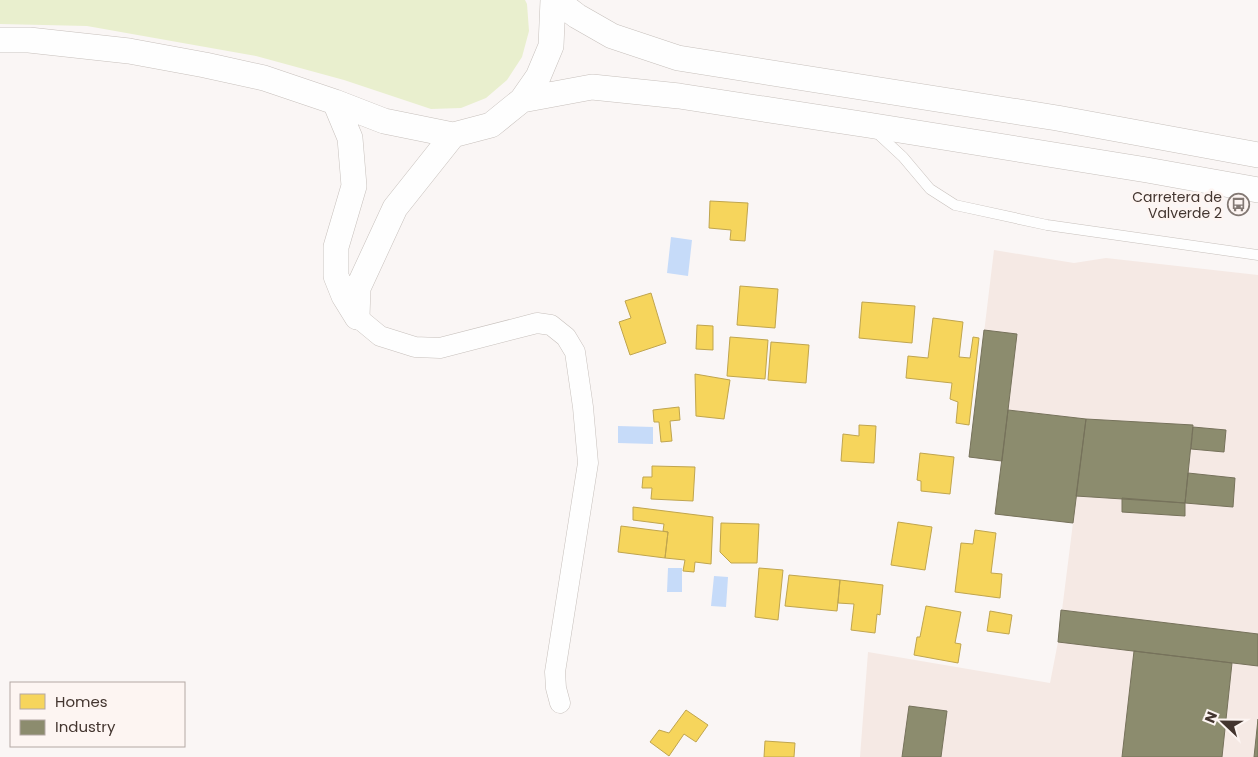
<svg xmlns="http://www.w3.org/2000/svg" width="1258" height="757" font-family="Poppins,sans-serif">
<rect width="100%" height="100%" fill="#faf6f5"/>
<path fill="#f5e9e4" d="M994,250l80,13 32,-5 152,17v482h-398l8,-105 182,31 8,-41 15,-119 -78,-9 7,-52 -33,-5z"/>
<path fill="#e9efce" d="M0,0h525l2,4 2,27 -7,26 -15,23 -21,18 -25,10 -30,1 -87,-29 -88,-24 -169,-30 -87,-2z"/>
<path fill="#c6dbf9" d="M671,237l21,3 -4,36 -21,-3z
M618,426l35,1v17l-35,-1z
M668,568h14v24h-15z
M714,576l14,1 -2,30 -15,-1z"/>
<path fill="#f6d55c" stroke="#c0a54e" d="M710,201l38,2 -3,38 -15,-1 1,-10 -22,-2z
M740,286l38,3 -3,39 -38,-3z
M651,293l15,50 -36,12 -11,-33 12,-4 -6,-17z
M862,302l53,4 -3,37 -53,-5z
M933,318l30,4 -4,35 11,1 3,-21 6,1 -10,87 -13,-2 2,-21 -8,-3 2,-16 -46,-5 2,-22 20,2z
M697,325l16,1v24l-17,-1z
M730,337l38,3 -3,39 -38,-3z
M771,342l38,3 -3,38 -38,-3z
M695,374l35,6 -6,39 -28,-3z
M679,407l1,13 -10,1 2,20 -11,1 -2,-20h-5l-1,-12z
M859,425l17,1 -2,37 -33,-2 2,-27 16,2z
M920,453l34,4 -4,37 -29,-3v-10l-4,-1z
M652,466l43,1 -2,34 -42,-2 1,-11h-10l1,-11h9z
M633,507l80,10 -2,47 -16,-2 -1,10 -11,-1 2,-11 -20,-2 3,-26 -5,-1 1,-7 -31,-4z
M898,522l34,5 -7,43 -34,-5z
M721,523l38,1 -2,39h-26l-11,-11z
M621,526l47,6 -3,26 -47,-6z
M975,530l21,3 -5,40 11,1 -2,24 -45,-6 6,-49 12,1z
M759,568l24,2 -5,50 -23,-3z
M789,575l51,5 -3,31 -52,-5z
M840,580l43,5 -3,30 -3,-1 -2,19 -24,-3 3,-26 -16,-1z
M926,606l35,6 -6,31 6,1 -3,19 -44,-8 3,-18h3z
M990,611l22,4 -3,19 -22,-3z
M686,710l22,15 -12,17 -12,-8 -15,22 -19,-14 9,-12 10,3z
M765,741l30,2 -1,14h-30z"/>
<path fill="#8c8c6e" stroke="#76725b" d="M984,330l33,4 -15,127 -33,-4z
M1008,410l78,9 -13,104 -78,-9z
M1086,419l107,6 -8,78 -109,-7z
M1193,427l33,3 -2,22 -33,-3z
M1188,473l47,5 -2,29 -48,-4z
M1122,498l63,5v13l-63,-4z
M1061,610l197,24v32l-200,-24z
M1134,651l98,12 -10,94h-100z
M909,706l38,5 -6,46h-39z
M1258,719v38h-4z"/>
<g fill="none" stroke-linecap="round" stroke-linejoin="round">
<defs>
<path id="service" d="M876,132l27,25 27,32 25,16 92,20 211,30"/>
<path id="minor" d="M357,317l23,19 35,11 25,1 97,-25 14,2 15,12 9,15 8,55 5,56 -33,209 1,16 4,15"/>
<path id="tertiary" d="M556,0l21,16 35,20 66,22 379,60 201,37
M0,40h29l100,11 76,14 59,13 71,24 49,19 69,14 38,-10 31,-25 16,-23 13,-31 2,-46
M522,100l70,-13 87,9 189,29 279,45 111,20
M335,102l15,36 4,48 -18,61v29l8,20 13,21
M357,317l1,-29 37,-80 58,-73"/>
</defs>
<use href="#service" stroke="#c7c0bc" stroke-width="11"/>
<use href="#minor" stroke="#c7c0bc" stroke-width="21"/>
<use href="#tertiary" stroke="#c7c0bc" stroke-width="26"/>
<use href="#service" stroke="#fefefe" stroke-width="10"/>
<use href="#minor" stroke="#fefefe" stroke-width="20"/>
<use href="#tertiary" stroke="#fefefe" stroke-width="25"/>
</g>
<defs>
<symbol id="bus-ring" viewBox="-11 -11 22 22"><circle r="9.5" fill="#fdf5f2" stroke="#837974" stroke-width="1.5"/><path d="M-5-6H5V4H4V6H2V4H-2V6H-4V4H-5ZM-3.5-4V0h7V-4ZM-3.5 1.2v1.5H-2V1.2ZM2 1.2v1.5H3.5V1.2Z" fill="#837974"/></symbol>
</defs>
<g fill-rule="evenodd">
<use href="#bus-ring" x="1226" y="192" width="25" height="25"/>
</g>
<g text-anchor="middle" stroke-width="5" stroke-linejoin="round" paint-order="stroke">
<g font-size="14" fill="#43352f" stroke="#fdf5f2" text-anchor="end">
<text x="1222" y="202">Carretera de<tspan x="1222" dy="16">Valverde 2</tspan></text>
</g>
</g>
<rect x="10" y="682" width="175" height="65" fill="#fdf5f2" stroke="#b3a8a4"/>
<rect x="20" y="694" width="25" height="15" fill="#f6d55c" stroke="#b3a8a4"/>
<text x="55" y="707" font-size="15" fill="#43352f">Homes</text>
<rect x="20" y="720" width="25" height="15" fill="#8c8c6e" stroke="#b3a8a4"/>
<text x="55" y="732" font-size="15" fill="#43352f">Industry</text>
<g transform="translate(1223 722) rotate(292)" stroke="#fdf5f2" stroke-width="4" paint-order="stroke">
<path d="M0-4L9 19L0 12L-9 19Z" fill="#43352f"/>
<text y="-8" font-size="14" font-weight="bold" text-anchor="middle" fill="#43352f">N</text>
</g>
</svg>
